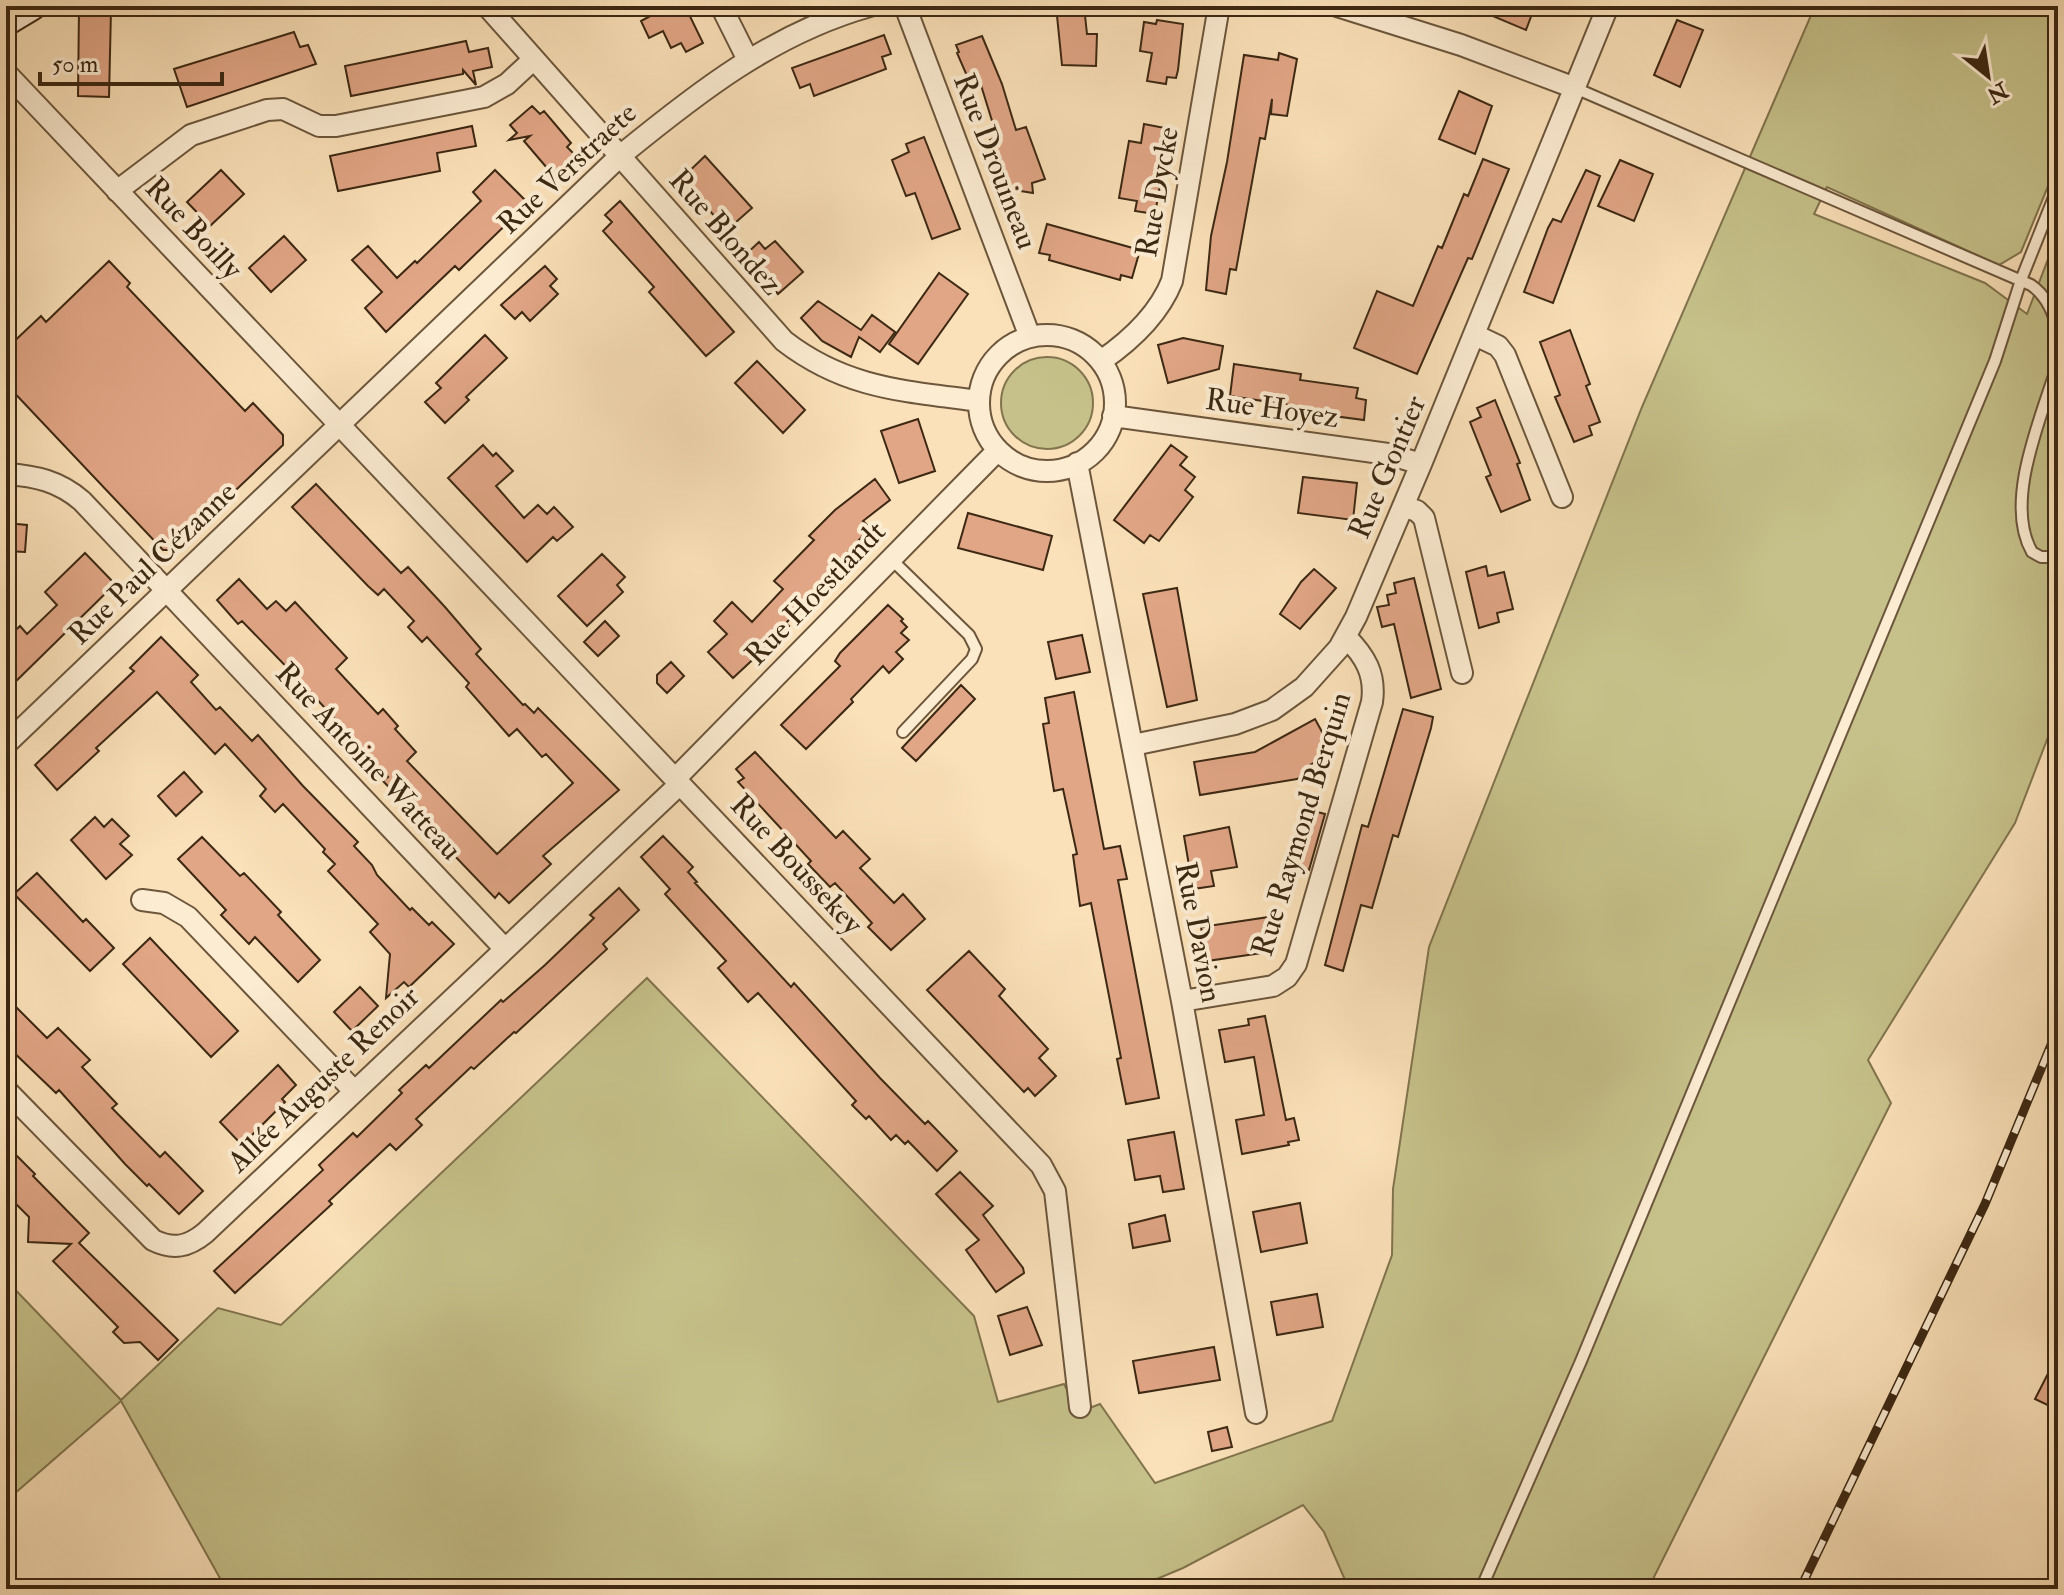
<svg xmlns="http://www.w3.org/2000/svg" width="2064" height="1595" font-family="'IM FELL Double Pica',serif">
<rect width="100%" height="100%" fill="#fbe1b9"/>
<filter id="stains"><feTurbulence type="fractalNoise" baseFrequency=".0025" numOctaves="4"/><feColorMatrix values="0 0 0 0 .2 0 0 0 0 .09 0 0 0 0 .02 0 0 0 .5 -.17"/></filter>
<radialGradient id="worn" r=".72"><stop offset=".6" stop-color="#630" stop-opacity="0"/><stop offset="1" stop-color="#630" stop-opacity=".3"/></radialGradient>
<path fill="#c6c18a" stroke="#81744e" stroke-width="2" d="M1815,6h243v156l-37,90 -22,13 -172,-78 -13,27 171,69 42,31 31,-81v478l-43,112 -147,237 23,43 -243,486h-299l-25,-57 -21,-27 -120,63 -50,21h-907l-105,-188 -115,100v-221l115,120 97,-92 63,17 366,-347 327,338 24,86 66,-18 15,28 21,-8 55,79 177,-62 60,-166 1,-66 36,-242 213,-540z
M1001 403a46 46 0 1 1 92 0a46 46 0 1 1-92 0Z"/>
<path fill="#e1a686" stroke="#3c2813" stroke-width="2" d="M650,6h35l18,37 -17,9 -5,-9 -10,5 -8,-17 -14,7 -8,-17 13,-7z
M1056,6h28l3,28h10l-1,32 -34,-1z
M1469,6h66l-9,24z
M79,9l32,1 -2,87 -31,-1z
M1157,20l26,4 -5,46 -2,8 -9,-1 -1,7 -19,-3 5,-28 -12,-2 4,-29 12,2z
M1677,20l26,10 -23,57 -26,-12z
M294,32l6,15 8,-2 8,19 -129,43 -13,-38z
M884,35l7,19 -9,3 4,12 -72,27 -4,-12 -10,4 -8,-20z
M982,36l20,48 14,46 10,-3 19,52 -13,4 1,10 -25,-4 -18,-49 7,-3 -17,-55 -9,3 -14,-32 2,-1 -3,-7z
M466,41l3,11 19,-4 4,19 -19,4 3,14 -13,-15v4l-112,22 -6,-30z
M1279,53l18,6 -10,57 -16,-2 1,-15 -7,40 -5,-1 -24,132 -6,-1 -4,25 -20,-4 5,-54 16,-74 17,-107 34,5z
M1459,91l33,15 -17,48 -36,-15z
M532,106l8,8 4,-3 16,19 11,13 -4,4 8,8 -22,20 -29,-34 6,-5 -21,4 8,-7 -7,-8z
M1144,124l26,5 -15,85 -20,-3 2,-10 -18,-3 10,-57 12,2z
M472,126l4,20 -39,7 3,18 -102,20 -8,-35z
M924,137l36,92 -28,10 -17,-46 -9,3 -14,-36 17,-8 -3,-8z
M705,156l47,52 -25,22 -46,-51z
M1483,159l26,10 -37,90 -4,-1 -51,116 -63,-26 23,-57 36,15 25,-60 4,2 22,-54 4,2z
M1620,160l33,14 -19,47 -36,-15z
M221,170l23,24 -34,32 -23,-24z
M495,170l29,29v8l-65,63 -4,-4 -69,66 -21,-24 17,-16 -30,-32 16,-14 29,32 18,-17 2,2 64,-62 -8,-9z
M1586,170l14,6 -47,127 -29,-11 24,-64 5,-9 8,3z
M620,201l114,131 -28,24 -57,-64 5,-5 -51,-56 9,-9 -7,-7z
M1047,224l93,26 -8,28 -11,-3 -1,5 -71,-20 1,-5 -11,-2z
M284,236l22,24 -35,32 -22,-24z
M775,241l28,31 -25,22 -34,-38 15,-14 6,7z
M109,261l21,22 -3,4 118,124 8,-8 30,32v10l-110,105h-10l-157,-166v-35l35,-33 5,6z
M545,266l12,13 -7,7 8,8 -28,27 -8,-9 -7,7 -14,-14z
M939,273l29,21 -50,70 -29,-20z
M818,301l43,29 11,-15 23,17 -15,20 -21,-15 -8,20 -29,-16 -21,-23z
M1570,330l20,54 -4,2 14,36 -11,4 3,9 -18,7 -19,-45 5,-2 -20,-53z
M485,335l22,23 -41,39 3,3 -24,23 -20,-21 16,-14 -5,-5z
M1183,338l40,8 -4,23 -51,14 -10,-38z
M757,361l48,49 -22,23 -48,-50z
M1234,364l67,10 -1,6 58,8 -2,10 10,2 -2,20 -68,-9v-5l-66,-10z
M1495,400l25,63 -3,1 13,36 -29,12 -15,-35 5,-2 -21,-53 11,-5 -4,-9z
M918,419l17,52 -36,12 -18,-52z
M483,445l10,11 3,-3 17,18 -17,15 28,32 14,-13 9,9 7,-7 19,20 -16,14 -4,-4 -26,25 -79,-84z
M1171,445l16,12 -7,8 15,12 -10,13 8,7 -34,44 -9,-6 -6,8 -30,-23z
M1303,477l54,6 -4,37 -55,-7z
M875,479l15,21 -27,21 7,7 -32,35 4,3 -56,57 3,3 -56,52 -25,-26 19,-18 -13,-13 18,-19 20,20 31,-33 -9,-8 40,-41 -5,-4 26,-26z
M316,484l85,89 7,-6 37,40 36,42 -5,5 47,51 2,-1 9,9 4,-5 81,82 -76,66 8,8 -42,39 -10,-10 -4,5 -112,-117 5,-4 -85,-93 -61,-63 -4,3 -21,-24 22,-21 28,30 9,-8 10,10 9,-9 52,56 -11,11 42,45 5,-5 15,17 -3,3 21,23 -9,9 90,93 76,-71 -27,-29 -4,3 -25,-28 -8,7 -43,-49 3,-4 -42,-46 -5,5 -14,-15 6,-6 -30,-32 -6,6 -10,-9 -76,-79z
M968,513l84,23 -9,34 -85,-22z
M6,523l21,2 -2,27 -19,-1z
M85,553l30,31 -109,107v-52l14,-13 7,8 30,-29 -12,-13z
M602,554l23,23 -8,8 6,7 -36,34 -29,-30z
M1486,566l2,10 16,-4 9,37 -16,4 2,9 -20,6 -13,-56z
M1314,569l22,19 -36,41 -20,-15 21,-32z
M1414,578l27,111 -30,9 -17,-74 -12,3 -5,-20 12,-2 -2,-10 9,-2 -2,-10z
M1177,588l20,112 -30,7 -24,-113z
M888,605l15,14 -2,2 6,6 -6,6 8,7 -13,12 7,7 -14,14 -6,-7 -32,33 2,3 -47,47 -25,-24 59,-59 -5,-5 5,-8z
M605,621l14,15 -21,20 -14,-14z
M1082,635l8,37 -34,7 -8,-37z
M161,637l37,38 -7,7 25,28 4,-3 32,34 6,-6 45,51 55,56 -4,4 18,19 5,10 33,35 2,-2 17,17 3,-3 22,22 -45,43 -5,-5 -18,16 4,-44 -20,-22 8,-8 -50,-53 7,-7 -12,-12 2,-3 -42,-45 -8,8 -15,-16 6,-7 -41,-45 -10,10 -58,-62 -61,56 3,3 -42,39 -22,-25 99,-94 -4,-3z
M671,662l13,14 -17,17 -10,-10v-8z
M961,685l14,14 -59,62 -14,-13z
M1074,692l30,157 16,-3 7,33 -9,1 41,218 -33,6 -9,-45 4,-1 -30,-155 -11,3 -7,-51 4,-1 -14,-65 -9,2 -11,-67 6,-1 -4,-25z
M1403,709l30,8 -2,11 -33,109 -5,-2 -21,73 -11,-3 -18,66 -18,-6 37,-140 6,2z
M1315,719l18,33 -23,13 2,5 -15,9 -97,16 -6,-33 61,-10z
M755,752l81,86 7,-7 27,28 -10,9 34,35 9,-9 22,25 -34,31 -23,-23 4,-4 -37,-40 -5,4 -22,-23 3,-3 -73,-79 6,-4 -8,-9z
M184,772l18,20 -26,24 -18,-20z
M1306,809l19,5 -16,56 -19,-5z
M95,817l9,10 8,-8 17,17 -9,8 12,11 -26,24 -35,-39z
M1229,827l8,40 -26,4 3,15 -21,3 -9,-53z
M663,836l30,31 -5,5 9,10 -2,1 96,104 3,-4 86,95 45,46 3,-3 29,30 -20,20 -29,-30 -3,3 -9,-9 -5,5 -22,-24 -3,3 -14,-14 4,-4 -98,-108 -10,9 -30,-34 8,-7 -61,-67 5,-5 -29,-32z
M202,837l38,39 4,-3 37,39 -3,3 42,45 -22,22 -43,-45 -6,7 -28,-29 5,-5 -48,-51z
M37,873l46,49 3,-3 28,29 -24,23 -76,-77z
M619,888l20,22 -36,34 4,5 -91,84 -2,-1 -40,37 -3,-2 -55,52 6,6 -26,25 -6,-6 -61,57 3,3 -97,89 -21,-22 109,-101 -4,-5 34,-32 4,4 45,-44 -3,-3 27,-25 3,3 72,-68 2,2 42,-37 49,-47 -4,-3z
M1269,917l6,34 -68,10 -6,-34z
M150,938l88,93 -27,26 -88,-93z
M969,951l36,38 -6,7 49,53 -9,9 17,18 -21,20 -7,-8 -4,4 -97,-102z
M360,987l18,19 -26,25 -18,-19z
M6,997l41,41 11,-10 32,32 -8,7 35,37 -5,4 48,49 5,-5 38,39 -24,23 -30,-30 -2,2 -22,-22 -66,-74 -3,3 -50,-48z
M1265,1016l21,104 8,-2 5,22 -11,2 1,3 -47,9 -6,-34 28,-5 -10,-58 -29,5 -6,-32 30,-5 -1,-6z
M278,1065l18,20 -14,14 3,3 -43,43 -22,-23z
M1174,1132l10,57 -21,3 -3,-16 -25,4 -7,-40z
M16,1155l19,19 -2,2 56,57 -10,10 99,97 -20,20 -18,-18 -16,1 -11,-11 5,-5 -65,-66 18,-17 -43,-2 1,-25 -23,-23v-29z
M960,1172l33,34 -10,9 40,53 1,5 -28,19 -30,-42 13,-10 -43,-46z
M1300,1203l7,40 -46,9 -8,-40z
M1165,1215l5,26 -37,7 -4,-24z
M1317,1294l6,33 -46,8 -6,-33z
M1027,1307l15,38 -32,10 -12,-39z
M1214,1347l6,33 -81,13 -6,-32z
M2058,1354v56l-23,-11z
M1227,1427l5,20 -20,4 -4,-19z"/>
<g fill="none" stroke-linecap="round" stroke-linejoin="round">
<defs>
<path id="lane" d="M1575,88l456,197c16,11 23,28 27,47
M2058,363c-16,53 -55,139 -26,189l9,5h17
M891,559l78,76 7,14 -4,10 -69,73
M1481,1589l100,-228 414,-1000 26,-81 37,-93"/>
<path id="street" d="M487,6l297,335c62,48 121,50 195,60
M721,6l27,54
M905,6l125,331
M1337,6l124,39 114,43
M6,73l1035,1092 14,26 25,216
M117,191l74,-56 76,-25 16,-1 36,17h17l148,-29 23,-13 27,-25
M1475,335l23,11 7,9 57,142
M979 403a68 68 0 1 1 136 0a68 68 0 1 1-136 0Z
M1101,361c29,-20 58,-47 71,-80l47,-275
M1113,416l275,38 33,10
M1077,463l105,538 74,412
M6,474c30,2 53,7 76,27l422,447
M1403,506l14,5 7,7 38,155
M6,744l614,-588c77,-63 153,-123 250,-150
M1133,745l102,-21 37,-14 32,-23 35,-39 17,-31 65,-153 187,-458
M675,779l323,-329
M142,900l22,3 24,14 166,174
M1182,1001l91,-15 14,-9 9,-13 76,-262c4,-28 -7,-46 -26,-65
M6,1090l147,150c20,10 35,7 52,-7l475,-449"/>
<path id="secondary" d="M6,21l25,-15"/>
</defs>
<use href="#lane" stroke="#6c563c" stroke-width="14"/>
<use href="#street" stroke="#6c563c" stroke-width="24"/>
<use href="#secondary" stroke="#3c2813" stroke-width="32"/>
<use href="#lane" stroke="#fcecd2" stroke-width="10"/>
<use href="#street" stroke="#fcecd2" stroke-width="20"/>
<use href="#secondary" stroke="#fcecd2" stroke-width="28"/>
<defs>
<path id="rail" d="M1800,1589l185,-385 73,-176"/>
</defs>
<use href="#rail" stroke="#3c2813" stroke-width="9"/>
<use href="#rail" stroke="#fcecd2" stroke-width="6" stroke-dasharray="18" stroke-linecap="butt"/>
</g>
<g text-anchor="middle" stroke-width="8" stroke-linejoin="round" paint-order="stroke">
<g font-size="30" fill="#3c2813" stroke="#fcecd2">
<text transform="translate(996 161) rotate(69)" y="10">Rue Drouineau</text>
<text transform="translate(567 168) rotate(-43)" y="10">Rue Verstraete</text>
<text transform="translate(1157 192) rotate(-80)" y="10">Rue Dycke</text>
<text transform="translate(194 228) rotate(47)" y="10">Rue Boilly</text>
<text transform="translate(726 232) rotate(49)" y="10">Rue Blondez</text>
<text transform="translate(1272 408) rotate(8)" y="10">Rue Hoyez</text>
<text transform="translate(1387 467) rotate(-67)" y="10">Rue Gontier</text>
<text transform="translate(152 563) rotate(-44)" y="10">Rue Paul Cézanne</text>
<text transform="translate(815 593) rotate(-46)" y="10">Rue Hoestlandt</text>
<text transform="translate(369 761) rotate(47)" y="10">Rue Antoine Watteau</text>
<text transform="translate(1301 824) rotate(-73)" y="10">Rue Raymond Berquin</text>
<text transform="translate(797 864) rotate(47)" y="10">Rue Boussekey</text>
<text transform="translate(1199 932) rotate(79)" y="10">Rue Davion</text>
<text transform="translate(323 1079) rotate(-44)" y="10">Allée Auguste Renoir</text>
</g>
</g>
<rect width="2064" height="1595" fill="none" stroke="#fbe1b9" stroke-width="32"/>
<rect x="8" y="8" width="2048" height="1579" fill="none" stroke="#3c2813" stroke-width="4"/>
<rect x="16" y="16" width="2032" height="1563" fill="none" stroke="#3c2813" stroke-width="2"/>
<g transform="translate(1988 76) rotate(150)" stroke="#fcecd2" stroke-width="6" paint-order="stroke">
<path d="M0-6L14 30L0 20L-14 30Z" fill="#3c2813"/>
<text y="-12" font-size="22" font-weight="bold" text-anchor="middle" fill="#3c2813">N</text>
</g>
<path d="M40 72v12h182v-12" fill="none" stroke="#3c2813" stroke-width="4"/>
<text x="52" y="72" font-size="24" fill="#3c2813" stroke="#fcecd2" stroke-width="6" paint-order="stroke">50 m</text>
<rect width="100%" height="100%" filter="url(#stains)"/>
<rect width="100%" height="100%" fill="url(#worn)"/>
</svg>
